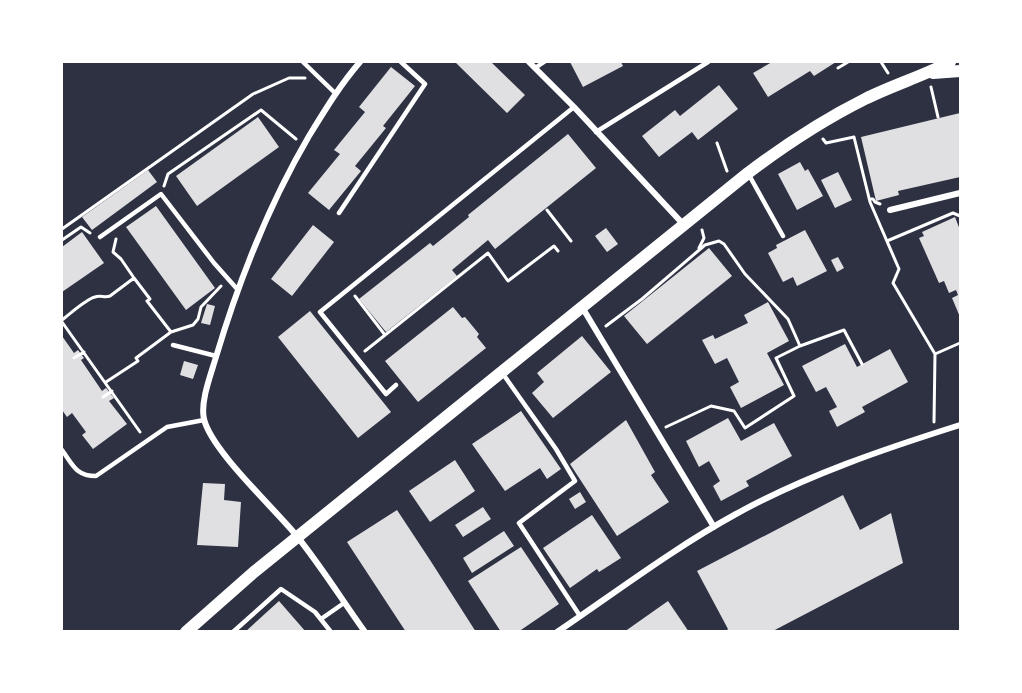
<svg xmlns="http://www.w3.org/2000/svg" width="1022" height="693" font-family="Arial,sans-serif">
<rect width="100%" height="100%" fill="#2d3142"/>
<path fill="#e0e0e3" d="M455,62h36l34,33 -18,18z
M570,62h51l2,4 -40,21z
M772,62h64l-22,14 -4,-5 -42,26 -15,-24z
M391,67l24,19 -32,40 3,2 -31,38 6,5 -32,39 -21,-17 32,-39 -6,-4 31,-38 -6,-5z
M719,85l19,24 -40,31 -6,-8 -33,25 -17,-21 33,-26 5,6z
M960,113v64l-62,14 1,4 -23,6 -15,-64z
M258,117l21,30 -82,59 -21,-30z
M568,134l28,34 -101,81 -7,-9 -36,30 5,6 -71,56 -27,-33 71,-56 3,3 36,-29 -1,-2z
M800,162l5,9 3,-2 15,27 -26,14 -19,-36z
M148,170l9,12 -65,48 -10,-13z
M838,172l14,28 -17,8 -14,-28z
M156,206l59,82 -29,22 -60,-83z
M955,217l5,13v87l-8,-19 6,-3 -2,-5 -7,3 -5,-12 -5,2 -20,-45 5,-2 -2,-4z
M313,225l21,17 -42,54 -21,-17z
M606,228l12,16 -11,8 -12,-16z
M805,230l22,41 -30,15 -4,-9 -10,5 -15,-29 9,-5 -1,-3z
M82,232l22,31 -42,29v-45z
M709,248l23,28 -85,68 -23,-28z
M838,257l6,11 -7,4 -6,-12z
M768,302l21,39 -22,12 17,32 -43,23 -11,-21 9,-5 -12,-24 -12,6 -13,-24 11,-5 2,4 33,-16 -4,-8z
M207,304l8,2 -5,19 -9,-2z
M453,307l9,11 3,-1 14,17 -2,3 9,11 -68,54 -33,-41z
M310,311l81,101 -33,26 -80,-101z
M62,336l12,17 4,-3 6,8 -3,2 21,31 4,-3 8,10 -5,3 18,23 -34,25 -11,-14 4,-3 -14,-19 -5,4 -5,-7z
M582,336l29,36 -58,46 -21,-25 12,-11 -7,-9z
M845,344l12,23 33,-18 18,33 -46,25 3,5 -28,15 -8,-16 8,-4 -11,-20 -10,5 -14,-26z
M184,361l14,4 -5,14 -13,-4z
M521,411l40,58 -14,10 -7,-11 -35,23 -33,-47z
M728,418l13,23 33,-18 18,33 -46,25 3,5 -28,15 -8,-15 7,-5 -11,-20 -10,6 -13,-26z
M626,420l29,52 -4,3 18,27 -52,34 -47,-72z
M455,460l20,31 -45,31 -21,-31z
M203,483l22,1 -1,16 17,2 -3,45 -41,-2z
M580,492l6,10 -11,7 -6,-10z
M843,495l17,35 31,-17 12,50 -132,69h-46l3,-3 -31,-58z
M483,507l8,12 -28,18 -8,-12z
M397,510l33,50 46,72h-70l-59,-90z
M592,515l29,43 -22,14 -2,-3 -27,19 -27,-40z
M504,531l10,15 -42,27 -9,-15z
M521,547l38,57 -41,28h-17l-33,-51z
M279,601l27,31h-61z
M668,601l21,31h-65z"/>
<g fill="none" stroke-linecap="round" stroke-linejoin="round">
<path stroke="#fff" stroke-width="3" d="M881,62l7,11
M838,68l10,-6
M931,87l7,30
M823,139l3,4 28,-6 16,65 29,67 -6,14 42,71 -1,68
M717,143l10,28
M164,186l4,-12 93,-64 35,29
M870,199h3l2,3 5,2
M547,210l24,31
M62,229l191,-135 36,-16h16
M62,240l19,-13 9,6
M887,241l66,-28 7,3
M699,248l5,-10 -2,-8
M355,296l30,39
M62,320c8,-6 24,-21 33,-23 5,-2 10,1 15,-1l24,-18 -13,-19 -8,-7 3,-13
M62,322l78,110
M606,326l36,-27 63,-54 14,-4 5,3 21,30 43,45 12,27 -24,12 18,38 -49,32 -11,-17 -23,-5 -45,21
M171,332l22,-7 5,-6 3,-12 20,-21
M800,346l44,-16 18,34
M365,351l123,-98 20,28 46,-35 4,5
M935,354l25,-11
M74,358l10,-6
M106,382l32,-21 -2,-3 35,-26 -24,-31 3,-2 -16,-21
M103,397l9,-6"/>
<path stroke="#fff" stroke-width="4.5" d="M303,62l32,31
M535,68l9,-6
M596,132l112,-70
M749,175l34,61
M339,213l86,-129 -24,-22
M100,237l61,-43 53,69 24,27
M173,345l43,11
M503,374l53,75 19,32 -56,42 61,93
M396,385l-10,9 -66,-82 254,-205
M62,450c11,15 14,26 34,26l71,-49 37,-7
M321,619l23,-16
M233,632l48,-43 34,23 16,20"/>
<path stroke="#fff" stroke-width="6" d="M360,62c-20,23 -35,48 -51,74 -41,70 -70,144 -93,221 -5,17 -16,45 -12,62 7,31 70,89 92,116 25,31 46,65 69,97
M529,62l45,45 110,118
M890,210l70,-17
M582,307l132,220
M557,632c59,-40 117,-84 179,-118 71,-39 148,-65 224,-89"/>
<path stroke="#fff" stroke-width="12" d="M933,73l27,-2
M186,632l68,-60 494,-399c37,-28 75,-53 117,-74 28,-14 58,-23 85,-37"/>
</g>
<rect width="1022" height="693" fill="none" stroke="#ffffff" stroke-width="126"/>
</svg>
